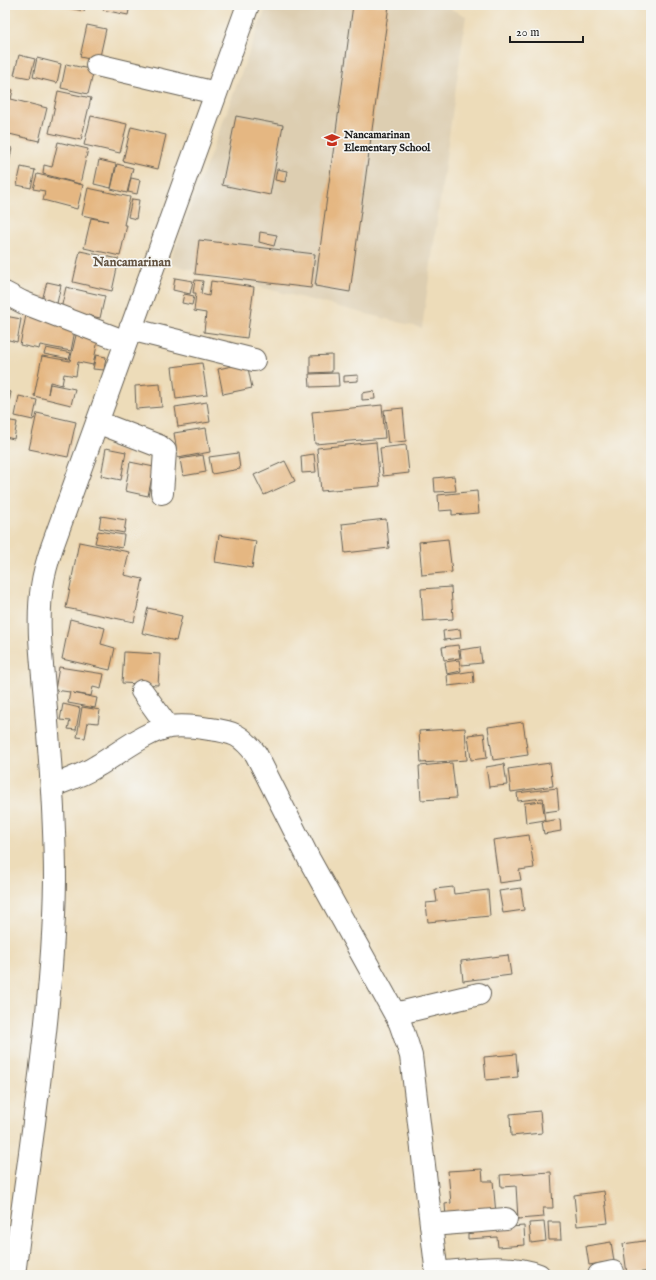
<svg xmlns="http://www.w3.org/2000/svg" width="656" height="1280" font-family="'IM FELL English',serif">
<rect width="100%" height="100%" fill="#f6f6f2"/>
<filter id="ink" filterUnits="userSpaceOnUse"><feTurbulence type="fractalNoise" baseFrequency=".025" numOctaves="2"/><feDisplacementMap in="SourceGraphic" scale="8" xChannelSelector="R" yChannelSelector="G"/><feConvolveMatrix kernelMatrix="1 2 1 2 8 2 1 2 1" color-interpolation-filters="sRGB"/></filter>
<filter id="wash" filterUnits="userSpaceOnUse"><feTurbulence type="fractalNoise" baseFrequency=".012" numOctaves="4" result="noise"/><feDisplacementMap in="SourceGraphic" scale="16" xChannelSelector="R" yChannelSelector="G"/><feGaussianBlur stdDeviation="0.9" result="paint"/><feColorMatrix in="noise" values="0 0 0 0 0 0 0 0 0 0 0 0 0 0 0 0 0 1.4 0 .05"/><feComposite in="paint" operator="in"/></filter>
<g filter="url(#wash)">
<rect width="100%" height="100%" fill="#eddcb9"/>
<path fill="#ddceb1" d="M267,5h175l24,11 -44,312 -253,-64z"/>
<g id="blocks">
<path fill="#e5b782" d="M65,5h21l-2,6 -20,-4z
M104,5h26l-2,10 -25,-5z
M353,5h36l-39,287 -35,-6z
M87,25l19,4 -7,32 -19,-4z
M19,55l16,4 -5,19 -16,-3z
M37,58l24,6 -4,19 -24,-6z
M66,64l28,6 -6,24 -27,-6z
M5,88l8,2 -2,9 36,9 -8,33 -34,-8z
M58,91l33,7 -10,42 -32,-7z
M91,116l36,8 -7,29 -36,-8z
M236,116l47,9 -13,70 -48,-10z
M131,127l35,8 -8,34 -35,-8z
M58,142l30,7 -8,35 -37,-10 1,-9 8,2z
M5,147l7,1 -6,29h2l-2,11z
M99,160l17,4 -5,24 -17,-4z
M117,164l16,4 -6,25 -16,-4z
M21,167l14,3 -4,18 -14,-3z
M277,169l10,2 -2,11 -10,-2z
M37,174l46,11 -6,24 -34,-9 2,-9 -12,-2z
M131,178l9,2 -3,14 -9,-2z
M88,188l42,9 -6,28h3l-7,31 -36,-8 7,-30 17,3 -26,-6z
M132,199l7,1 -3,19 -8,-2z
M260,232l17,3 -3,11 -15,-4z
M199,240l116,14 -4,34 -116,-14z
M80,251l39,8 -7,32 -39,-9z
M175,278l18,3 -3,13 -17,-4z
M195,280l8,1 -2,13 8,2 2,-15 43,6 -7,51 -43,-6 2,-19 -12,-2 2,-18h-3z
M47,282l14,3 -5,23 -15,-4z
M66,287l39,9 -5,22 -39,-9z
M184,294l10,2 -2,9 -10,-2z
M26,315l50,10 -5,26 -31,-6 -1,4 -19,-4z
M5,316l16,3 -4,23 -12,-3z
M77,331l22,4 -6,30 -15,-3 -2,14 -12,-2 -2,11 -12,-3 -2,12 2,-10 25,5 -4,16 -37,-9 8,-40 28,5z
M46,348l25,5 -2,6 -25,-5z
M96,355l10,2 -2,13 -11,-1z
M332,355v17l-22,1v-17z
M202,363l5,32 -31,4 -4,-32z
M247,363l5,25 -29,6 -5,-25z
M338,373l1,13 -29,1 -1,-13z
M358,375v6l-14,1v-6z
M160,384l2,23 -26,2 -1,-23z
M5,391l6,1 -5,26 -1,-1z
M374,391l1,8 -13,1v-7z
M19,396l18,4 -4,20 -18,-4z
M207,402l3,20 -32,5 -3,-20z
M382,405l3,33 -70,6 -3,-32z
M403,408l3,33 -18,2 -4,-33z
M37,413l39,9 -8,35 -39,-8z
M5,420l12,2 -3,17 -9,-2z
M206,428l4,24 -32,6 -4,-25z
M376,442l4,44 -59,5 -4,-43z
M406,445l3,28 -26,3 -3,-28z
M106,448l20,4 -5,28 -20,-4z
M238,453l2,16 -28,5 -3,-17z
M314,454l2,18 -14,1 -1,-17z
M203,455l3,17 -23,4 -3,-17z
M285,461l10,20 -31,14 -10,-20z
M130,462l24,5 -6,29 -23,-5z
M454,476l2,15 -21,1 -1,-14z
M477,491l2,22 -27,2v-5l-13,1 -1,-16z
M101,516l25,4 -2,13 -25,-5z
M386,519l3,29 -44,5 -3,-29z
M98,531l26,4 -2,13 -27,-5z
M219,535l37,6 -4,27 -37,-6z
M448,539l4,33 -30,3 -3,-33z
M79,542l50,10 -5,23 19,4 -9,43 -68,-14z
M451,587l2,32 -30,2 -2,-32z
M148,608l34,8 -6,25 -34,-8z
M70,619l35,9 -4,16 14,4 -5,22 -48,-11z
M460,629l1,9 -17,2 -1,-9z
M458,645l2,13 -16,2 -2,-13z
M480,647l2,16 -20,2 -2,-15z
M124,652l36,2 -2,31 -36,-2z
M459,660l2,11 -14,3 -2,-12z
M59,667l45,7 -3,15 -8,-2 -2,9 -18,-3 24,5 -2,10 -27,-5 2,-11 -15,-2z
M473,671l1,12 -26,3 -1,-11z
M63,704l17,4 -4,22 -8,-1 2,-8 -10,-1z
M82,707l18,3 -2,13 -10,-1 -3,16 -8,-1z
M523,722l5,33 -35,5 -5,-33z
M465,728l2,32 -46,3 -2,-32z
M484,733l3,25 -16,2 -3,-25z
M452,763l4,35 -35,2 -2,-34z
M550,763l3,23 -42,6 -3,-23z
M504,764l3,21 -18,2 -3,-20z
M557,788l2,22 -14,2 -2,-14 -25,3 -1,-8z
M542,801l3,19 -19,3 -2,-20z
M560,819l1,12 -17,3 -2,-12z
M529,835l5,33 -15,2 2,10 -22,3 -6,-43z
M453,887l1,7 34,-4 2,26 -62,6 -2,-19 11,-1 -2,-13z
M521,888l3,22 -21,3 -4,-22z
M508,955l3,20 -48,6 -2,-20z
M516,1054l2,23 -32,3 -2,-23z
M540,1111l2,22 -31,3 -1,-22z
M482,1169l1,12h10l3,33 -50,3 -1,-13 6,-1 -3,-32z
M551,1172l2,36h-10l1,9 -26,2 -2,-33 -15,1 -1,-12z
M604,1191l4,32 -31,3 -3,-31z
M544,1222l2,19 -15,2 -2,-20z
M548,1222h12l1,18h-12z
M524,1226l1,19 -27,2 -1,-10 -29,2v-9z
M651,1240v31l-24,3 -4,-30z
M611,1242l3,19 -25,4 -3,-19z"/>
</g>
</g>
<g filter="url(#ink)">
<use href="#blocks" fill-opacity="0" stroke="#655f53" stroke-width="1"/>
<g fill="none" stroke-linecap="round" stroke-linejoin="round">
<defs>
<path id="minor" d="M97,65l119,28
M5,293l17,9 104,40
M130,329l124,31
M97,422l62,24 6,5 -3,42
M142,691l26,36
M52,786c16,-6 31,-11 45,-20 21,-12 49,-35 73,-39 13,-2 26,0 40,2 24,3 31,6 46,25l53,105 81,146 10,18 7,20 4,13 26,219
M395,1014l84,-20
M431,1225l75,-6
M437,1273c34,-3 69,-10 102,2
M14,1275c16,-132 39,-262 41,-395 0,-57 -4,-113 -9,-170 -3,-40 -10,-84 -4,-124 2,-14 6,-27 10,-39l196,-542
M599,1275l14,-3"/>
</defs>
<use href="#minor" stroke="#655f53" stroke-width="24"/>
<use href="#minor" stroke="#fff" stroke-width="22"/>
</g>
</g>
<defs>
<symbol id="school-bare" viewBox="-9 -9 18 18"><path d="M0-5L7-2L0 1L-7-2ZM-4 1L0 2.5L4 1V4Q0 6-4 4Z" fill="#c8321e" stroke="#f6f6f2" stroke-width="2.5" paint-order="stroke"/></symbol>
</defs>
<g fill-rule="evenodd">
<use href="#school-bare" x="321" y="129" width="22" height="22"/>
</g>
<g text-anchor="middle" stroke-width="3.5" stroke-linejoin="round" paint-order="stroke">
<g font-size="11" font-weight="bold" fill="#1c1c1c" stroke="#f6f6f2" text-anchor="start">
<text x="344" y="138">Nancamarinan<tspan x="344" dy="13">Elementary School</tspan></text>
</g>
<g font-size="13" font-weight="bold" fill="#625240" stroke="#f6f6f2">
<text x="132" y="266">Nancamarinan</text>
</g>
</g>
<rect width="656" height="1280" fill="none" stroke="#f6f6f2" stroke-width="20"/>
<path d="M510 36v6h73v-6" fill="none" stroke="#1c1c1c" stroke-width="2"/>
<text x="516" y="36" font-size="12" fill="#1c1c1c" stroke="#f6f6f2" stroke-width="3" paint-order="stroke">20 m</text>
</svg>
